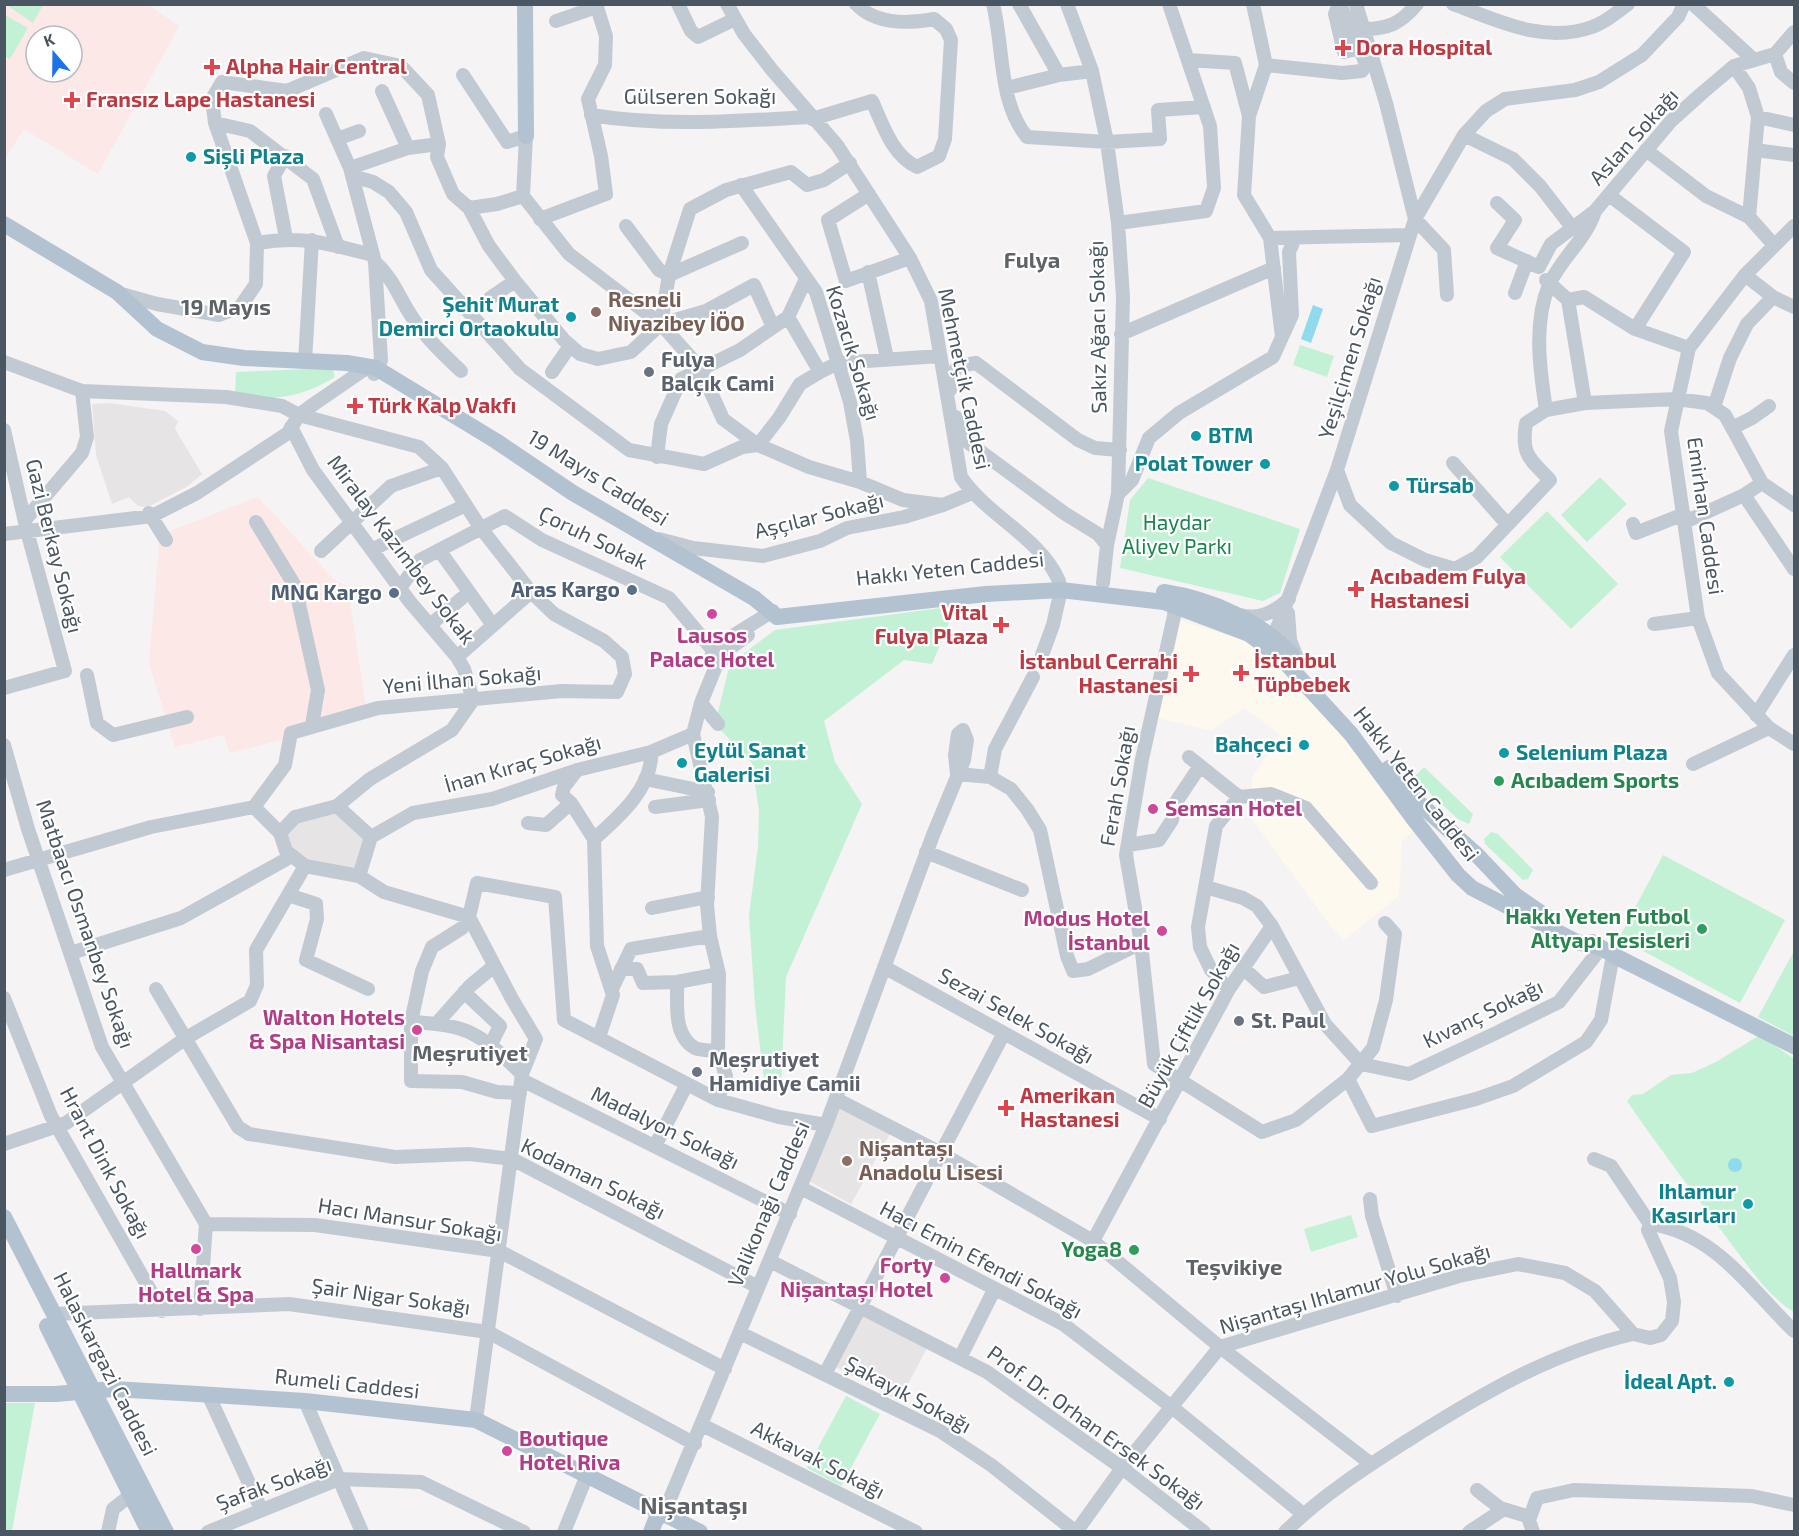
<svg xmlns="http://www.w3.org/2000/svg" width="1799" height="1536" font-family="'Exo 2',sans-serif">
<rect width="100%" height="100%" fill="#f5f3f3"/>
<path fill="#fdf9ef" d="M1181,621l60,18 28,17 42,33 106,139 -15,13 -3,55 -55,44 -15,-16 -77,-105v-41l28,-44 -36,-26 -33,23 -53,-13z"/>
<path fill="#e6e4e5" d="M109,403l56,8 13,10 -3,8 27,45 -14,12 -40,21 -10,-1 -9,-9 -17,7 -16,-49 -4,-51z
M335,809l33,29 -10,34 -54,-13 -15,-9 -6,-16 13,-15z
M840,1105l51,27 -40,72 -42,-23z
M861,1312l66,36 -28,53 -67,-36z"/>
<path fill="#fce8e6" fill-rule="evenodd" d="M5,5h143l31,21 -81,148 -74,-45 -19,29zM36,36h36v36h-36z
M258,497l75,82 15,9 18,120 -17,14 -119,31 -6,-18 -49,12 -26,-84 11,-128z"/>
<path fill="#c3f1d5" d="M5,4h38v1l-10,18z
M5,15l23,13 -18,31 -5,-3z
M1300,345l34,11 -7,21 -34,-12z
M332,368l3,9c-39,23 -56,21 -100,21l1,-26z
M1600,477l27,27 -40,38 -26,-27z
M1148,478l152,51 -20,64 -17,8 -143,-33 10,-68z
M1547,511l71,73 -47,45 -71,-72z
M956,606l-24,58 -28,-4 -80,61 11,41 27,42 -76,173 -5,108 -17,-6 -9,-73 -6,-91 9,-68 1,-36 -7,-48 -37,-39 15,-60 45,-34z
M1424,767l49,47 -4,10 -11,-5 -45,-41z
M1491,832l7,2 35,36 -5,9 -5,1 -38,-36 -1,-5z
M1663,855l122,65 -45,83 -121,-65z
M1794,951v85l-36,-19z
M1760,1035l34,24v253c-27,-16 -48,-49 -67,-74 -34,-46 -68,-90 -100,-137l5,-6 11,-1 28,-19 21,-2 24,-11z
M1351,1215l7,22 -47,15 -7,-23z
M846,1396l34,18 -39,72 -34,-18z
M5,1403h30l-23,128h-7z"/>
<path fill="#90daee" d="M1313,305l10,4 -12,34 -10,-4z
M1728 1165a7 7 0 1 1 14 0a7 7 0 1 1-14 0Z"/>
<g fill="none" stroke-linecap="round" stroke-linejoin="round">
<path stroke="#c1cad2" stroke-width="14" d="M678,4l13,27 7,6 37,-18
M727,4l17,30 28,36 65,75 73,113 21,43 30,176c26,39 79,60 98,104
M993,4c11,43 5,98 34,133l80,5 53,-3 -2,-29 46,-3
M1019,4l40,71 33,-4
M1067,4l25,67 15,71 11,81 5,74 -5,197 -11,51 -4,38
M1253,4l13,61
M1339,4l-4,10 9,38 16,-4
M1340,4l26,60 -4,7 -20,2 -76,-8 -17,51 -5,79 26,43 140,-3
M1356,4l30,99 29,116 29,31 3,45
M1453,4c45,17 91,40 139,23 13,-4 25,-15 36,-23
M1693,4l61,56
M556,21l41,-14
M1364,29c25,0 37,-6 53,-25
M1794,32l-19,22 6,18 13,11
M1188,60l47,3 14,53
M1734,66l15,22 9,29 -9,100
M463,75l44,67 19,-6 -3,60 46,58 92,70 39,44 23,51 35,26 51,22 51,15 43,18 40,5
M1007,88l52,-13
M382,91l26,57
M326,114l24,54 25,94 6,98 -7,14
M591,115c73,12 146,6 219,2
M1758,117l36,8
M812,119l60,-18c11,24 20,54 45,66l22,-11 6,-17 6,-99 -5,-11 -12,-10c-27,5 -58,6 -78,-15
M215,123l35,8 63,48 25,68
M1464,135l49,24 27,27 31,40
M337,139l22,-8
M1646,150l60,46 43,21 25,28
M1755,150l39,5
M285,156l-11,20 12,62
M350,168l58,-20 31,-4
M352,176l21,6 16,10 17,20 25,58 89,99 109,81 75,14 38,-17 16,-2
M741,185l75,107 34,110 7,39 3,41
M869,194l-41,26 18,61 64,-23
M1609,195l75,57 -49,77
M1497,203l18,17 -18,28 42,19
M469,208l28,-4 26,-8
M540,219l66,-25 -5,-38 -13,-57 17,-34 1,-29 -10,-32
M1118,223l88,-12 8,-23 -4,-62 -41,-122
M626,226l33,44 10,5
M1794,226l-49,49 -56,73 -18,83 27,187 20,55 51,55 25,16
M257,243c47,-8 71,1 116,12
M375,262c20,18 24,37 39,58 13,19 30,35 47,51
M1539,267l12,-23 44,-33 76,-90 30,-27 33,-28 41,-12
M868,272l19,86
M669,275l73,-32
M1745,275l28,22 21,10
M1546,280l22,20 16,-3 51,32 54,19
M118,293l39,11 62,11 21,-8 16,-23 1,-41 -42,-120 -3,-24 10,-17 65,9 77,-33 37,8 27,29 11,49 -2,13 16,37 16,14 20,38 26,35 49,59 16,14 18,5 33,-7 30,-28 45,-13 48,-26 19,42
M1515,293l12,-32
M490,298l25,-17
M1568,300l17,103
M788,317l32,55
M661,324l8,-49 21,-66 36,-19 65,-18 16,13 17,-5 26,-17
M1121,334l153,-66
M1283,335l9,-20 -3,-63 6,-14
M4,362l78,29 144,6 56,9 17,9 120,32 23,21 38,59 51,65 23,22 50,27 18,16 3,17 -8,18 -55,-1 -184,17 -87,25 -6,32 -31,42 -103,20 -147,43
M305,362l7,-122
M552,372l18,-26
M950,390l-2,-9 10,-15 18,-3 102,77 17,8 25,2
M1714,407l16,-49 17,-34 26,-27
M1546,410c-6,-39 -13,-87 3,-125 11,-25 36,-45 45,-71
M956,417l5,18 8,8 95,70 34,21 9,11
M291,427l22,43 97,132 47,55 7,12 9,31
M1732,428l20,-10 17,-12
M4,430l23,101 38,140 -61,17
M758,445l21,-27 21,-34 20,-12 18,-9 102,-7
M657,457l4,-33 20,-45 59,-29 48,-33 18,-38
M1453,463l54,61
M1337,470l13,35 41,38 34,17 30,9 22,-12 73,-77c-21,-22 -29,-25 -24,-57l20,-13 39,-7 91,-4 31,4 18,12 37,68 32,22
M1118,494l14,-14 17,-42 30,-25 94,-56 9,-20 -12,-99
M1744,495l50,74
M149,513l17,27
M25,520l57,-67 5,-16 -5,-46
M256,522l39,64 23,104 -6,35
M1685,522l59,-27 18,-12
M1633,524l3,9 48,-19
M4,534l148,-18 45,-23 91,-60 11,-18 15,-11 51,-35 11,-1
M659,539l34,9 70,8 57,-15 27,-13 57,-11 39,-12 29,-12
M373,549l93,-44
M439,550l53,74
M321,551l70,-65 51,-18
M400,588l20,-28 85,-44 37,24 127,58 43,51
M1175,596l-1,20 -32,143 -16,96 15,88 13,121 108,68 34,-12 52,-41 25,-31 13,-48 9,-66 -10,-11
M1288,613l2,27 9,23
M1240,615c20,5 34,-3 49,-16
M1654,624l44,-6
M430,625l32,-27
M1274,636l63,-166 78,-251 49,-84 22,-24 19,-12 70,-9 24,-8 43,-27 36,-38 6,-13
M1042,655l11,-30 8,-35
M457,657l74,-65
M711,657l4,-10 58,-36
M718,661l-17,42 -8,31 19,83 -5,88 3,31 9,38 -1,77 8,25 -8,24
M718,661l7,-2 1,-8 22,-16
M87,675l10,48 16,12 74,-18
M701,703l17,21
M1756,715l38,-60
M4,745l24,84 74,218 104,177 -6,85
M1189,757l50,40
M1693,764l76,-36
M577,770l-13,17 -2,8 9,8 23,36 3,107 16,49 -14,42
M957,774l33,3 21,12 16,20 13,21 27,126 6,15 15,-2 53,-26
M990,777l5,-28 38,-72
M645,779l63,13
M1239,797l32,-3 35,14 65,75
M337,806l34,31
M254,807l26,26 6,18 19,15 54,10 25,16 85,25 43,82 24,40 -14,35 -46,346
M655,807l54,-7
M528,823l18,2 25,-22
M280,833l15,-16 42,-11 33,-27 82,-49 21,-30
M594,839c25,-22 59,-52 57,-87
M1128,845l31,-5 13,-20 4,-18 24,-36
M926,852l96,38
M359,876l12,-39 42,-24 79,-14 85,-29 74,-18 42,-18
M1206,887l37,11 14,8 15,20 53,98 36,40
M288,895l28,9 1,15 -11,41 62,29
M652,908l56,-11
M71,953l110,-35 111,-62
M884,967l276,152
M1243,968l21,19 35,-9
M621,969h16l6,14 34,-1 42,-8
M677,982c1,20 -5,53 18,66 6,3 17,2 23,3
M156,989l82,138 11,7 146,23 74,-3 43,5 246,128
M612,989l19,-40 79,-13
M1229,989l-18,-19 -11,-23 -2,-20 18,-101 23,-29
M464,992l36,34 -9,18
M4,998l47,118 111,195
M411,1022c60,3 69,12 111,52
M437,1023l33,-37 24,-20
M1361,1064l48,10 87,-41 63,-31 42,-54
M1348,1079l24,47 104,-27 37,-13 73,-44 15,-22 12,-65
M522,1080l268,134
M520,1093l-23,-1 -35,-10 -51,-1v-59l11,-51 10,-24 30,-19 7,-11 8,-34 78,14 9,123 154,80 61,17 47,8
M836,1099l103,53 154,89 127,106 151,117
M4,1144l62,-21 120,-85 64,-37 7,-16 -1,-35 49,-84
M655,1146l32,-62
M1594,1159l17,7 39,58
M801,1188l262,136 110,84 130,106
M1370,1199l2,17 25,80
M206,1224l109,1 184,26 226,118
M1093,1241l136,-252 43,-63
M770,1261l217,111 135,96 82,64
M53,1314l236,-10 199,28 207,112
M740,1333l200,98 51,34 85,67
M960,1358l34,-68
M825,1374l179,-341
M208,1394l53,115
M305,1401l57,131
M702,1425l214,107
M1477,1490l23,18 30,9
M664,1513l162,-388 107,-290 31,-75 3,-20 -4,-10 -5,4 -3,21 2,19
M108,1532l5,-23 19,-15
M208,1532l131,-53 82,3 103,50
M564,1532l23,-57
M1076,1532l46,-64 98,-121 239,-71 59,-12 47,9 30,18 38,43 17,4 11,-3 11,-14 2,-19 -4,-24 -22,-48 2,-6c66,9 100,65 144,107
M1285,1532c36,-36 80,-64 122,-91 71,-45 143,-88 226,-107
M1469,1532l35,-23
M1533,1532l-4,-12 8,-22 37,-8 178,6 42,9"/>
<path stroke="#b3c2d1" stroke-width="16" d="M525,4l1,132
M4,224l113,68 40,37 45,23 42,6 103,5 29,5 120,73 77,52 181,105 23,19 209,-23 75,-4 103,12 85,32 35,27 67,73 62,84 45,57 14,13 105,54 24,6
M1164,592c46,7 97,29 128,63
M1389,768l31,36 57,51 38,40 29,20
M1592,942l21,13 181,91
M4,1217l162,315
M47,1326l102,206
M4,1394h52l57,-5 85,5 107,7 171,19 224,112
M651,1532l5,-13 8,-6"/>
</g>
<g fill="#e0444e" stroke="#fff" stroke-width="2">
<path d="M1340 39h6v6h6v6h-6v6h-6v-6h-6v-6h6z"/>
<path d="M209 58h6v6h6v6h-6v6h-6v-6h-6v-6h6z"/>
<path d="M69 91h6v6h6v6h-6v6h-6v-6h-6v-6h6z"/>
<path d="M352 397h6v6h6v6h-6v6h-6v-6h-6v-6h6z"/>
<path d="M1353 580h6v6h6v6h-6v6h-6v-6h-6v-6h6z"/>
<path d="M998 616h6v6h6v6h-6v6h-6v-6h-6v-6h6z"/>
<path d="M1238 664h6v6h6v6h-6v6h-6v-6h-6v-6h6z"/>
<path d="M1188 665h6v6h6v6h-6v6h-6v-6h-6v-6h6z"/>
<path d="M1003 1099h6v6h6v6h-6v6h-6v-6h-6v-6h6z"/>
</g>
<g fill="#0f9aa8" stroke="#fff" stroke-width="2">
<circle cx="191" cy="157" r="6"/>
<circle cx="571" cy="317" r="6"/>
<circle cx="1196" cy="436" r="6"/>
<circle cx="1265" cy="464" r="6"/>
<circle cx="1394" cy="486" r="6"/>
<circle cx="1304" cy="745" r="6"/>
<circle cx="1504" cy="753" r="6"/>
<circle cx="682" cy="763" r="6"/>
<circle cx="1748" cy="1204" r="6"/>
<circle cx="1729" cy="1382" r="6"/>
</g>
<g fill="#8d6e63" stroke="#fff" stroke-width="2">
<circle cx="596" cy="312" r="6"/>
<circle cx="847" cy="1161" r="6"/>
</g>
<g fill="#6b7280" stroke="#fff" stroke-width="2">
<circle cx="649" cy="372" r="6"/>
<circle cx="1239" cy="1021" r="6"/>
<circle cx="697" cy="1072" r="6"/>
</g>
<g fill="#5c6f8a" stroke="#fff" stroke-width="2">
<circle cx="632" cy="590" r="6"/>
<circle cx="394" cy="593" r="6"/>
</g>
<g fill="#d1479c" stroke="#fff" stroke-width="2">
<circle cx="712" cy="614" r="6"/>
<circle cx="1153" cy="809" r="6"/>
<circle cx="1162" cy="931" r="6"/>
<circle cx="417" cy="1030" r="6"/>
<circle cx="196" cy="1249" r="6"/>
<circle cx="945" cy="1278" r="6"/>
<circle cx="507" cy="1451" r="6"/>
</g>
<g fill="#2e9e5b" stroke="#fff" stroke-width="2">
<circle cx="1499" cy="781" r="6"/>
<circle cx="1702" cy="929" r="6"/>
<circle cx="1134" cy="1250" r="6"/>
</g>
<g text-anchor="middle" stroke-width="4.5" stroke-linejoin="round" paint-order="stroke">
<g font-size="21" font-weight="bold" fill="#be3a42" stroke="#fff" text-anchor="start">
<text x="1356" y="55">Dora Hospital</text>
<text x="226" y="74">Alpha Hair Central</text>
<text x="86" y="107">Fransız Lape Hastanesi</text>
<text x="368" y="413">Türk Kalp Vakfı</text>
<text x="1370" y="584">Acıbadem Fulya<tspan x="1370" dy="24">Hastanesi</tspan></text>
<text x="988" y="620" text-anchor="end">Vital<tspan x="988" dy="24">Fulya Plaza</tspan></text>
<text x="1254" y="668">İstanbul<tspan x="1254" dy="24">Tüpbebek</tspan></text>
<text x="1178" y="669" text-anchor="end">İstanbul Cerrahi<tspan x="1178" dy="24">Hastanesi</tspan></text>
<text x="1020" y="1103">Amerikan<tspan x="1020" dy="24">Hastanesi</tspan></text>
</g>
<g font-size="21" fill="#4a5661" stroke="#fff">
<text x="700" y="104">Gülseren Sokağı</text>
<text transform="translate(1634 137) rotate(-48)" y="7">Aslan Sokağı</text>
<text transform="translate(1098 327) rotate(-91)" y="7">Sakız Ağacı Sokağı</text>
<text transform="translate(853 353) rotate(73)" y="7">Kozacık Sokağı</text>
<text transform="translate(1350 358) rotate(-73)" y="7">Yeşilçimen Sokağı</text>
<text transform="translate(964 379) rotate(78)" y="7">Mehmetçik Caddesi</text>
<text transform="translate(598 478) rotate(32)" y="7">19 Mayıs Caddesi</text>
<text transform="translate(819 516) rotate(-14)" y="7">Aşçılar Sokağı</text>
<text transform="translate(1705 516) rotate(82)" y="7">Emirhan Caddesi</text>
<text transform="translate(593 538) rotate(26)" y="7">Çoruh Sokak</text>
<text transform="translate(54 546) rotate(76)" y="7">Gazi Berkay Sokağı</text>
<text transform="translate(401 550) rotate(53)" y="7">Miralay Kazımbey Sokak</text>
<text transform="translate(950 569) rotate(-6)" y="7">Hakkı Yeten Caddesi</text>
<text transform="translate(462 680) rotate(-5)" y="7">Yeni İlhan Sokağı</text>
<text transform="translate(523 764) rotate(-16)" y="7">İnan Kıraç Sokağı</text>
<text transform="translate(1416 784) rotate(52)" y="7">Hakkı Yeten Caddesi</text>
<text transform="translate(1118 786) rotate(-80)" y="7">Ferah Sokağı</text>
<text transform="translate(85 924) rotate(71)" y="7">Matbaacı Osmanbey Sokağı</text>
<text transform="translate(1483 1014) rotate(-26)" y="7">Kıvanç Sokağı</text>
<text transform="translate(1016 1016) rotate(29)" y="7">Sezai Selek Sokağı</text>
<text transform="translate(1189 1025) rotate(-61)" y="7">Büyük Çiftlik Sokağı</text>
<text transform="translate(665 1128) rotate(26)" y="7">Madalyon Sokağı</text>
<text transform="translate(105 1163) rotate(62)" y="7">Hrant Dink Sokağı</text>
<text transform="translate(593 1179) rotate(26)" y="7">Kodaman Sokağı</text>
<text transform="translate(769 1204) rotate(-67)" y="7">Valikonağı Caddesi</text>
<text transform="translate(410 1220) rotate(9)" y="7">Hacı Mansur Sokağı</text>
<text transform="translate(981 1260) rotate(28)" y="7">Hacı Emin Efendi Sokağı</text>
<text transform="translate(1355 1289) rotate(-16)" y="7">Nişantaşı Ihlamur Yolu Sokağı</text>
<text transform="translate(391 1297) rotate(8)" y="7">Şair Nigar Sokağı</text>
<text transform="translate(105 1364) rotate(63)" y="7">Halaskargazi Caddesi</text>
<text transform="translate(347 1384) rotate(6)" y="7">Rumeli Caddesi</text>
<text transform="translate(908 1395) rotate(28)" y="7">Şakayık Sokağı</text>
<text transform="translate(1096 1428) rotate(36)" y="7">Prof. Dr. Orhan Ersek Sokağı</text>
<text transform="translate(818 1460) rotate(27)" y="7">Akkavak Sokağı</text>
<text transform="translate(274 1484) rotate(-20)" y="7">Şafak Sokağı</text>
</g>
<g font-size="21" font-weight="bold" fill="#0d838f" stroke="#fff" text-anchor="start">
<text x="203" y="164">Sişli Plaza</text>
<text x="559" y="312" text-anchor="end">Şehit Murat<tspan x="559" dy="24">Demirci Ortaokulu</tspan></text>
<text x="1208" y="443">BTM</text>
<text x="1253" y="471" text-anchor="end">Polat Tower</text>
<text x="1406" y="493">Türsab</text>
<text x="1292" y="752" text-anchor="end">Bahçeci</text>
<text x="694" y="758">Eylül Sanat<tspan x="694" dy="24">Galerisi</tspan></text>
<text x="1516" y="760">Selenium Plaza</text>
<text x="1736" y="1199" text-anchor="end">Ihlamur<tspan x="1736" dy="24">Kasırları</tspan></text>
<text x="1717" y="1389" text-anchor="end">İdeal Apt.</text>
</g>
<g font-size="21" font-weight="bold" fill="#785e54" stroke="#fff" text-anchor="start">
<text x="608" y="307">Resneli<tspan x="608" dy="24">Niyazibey İÖO</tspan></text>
<text x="859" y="1156">Nişantaşı<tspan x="859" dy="24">Anadolu Lisesi</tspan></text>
</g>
<g font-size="21" font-weight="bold" fill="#5b616d" stroke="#fff" text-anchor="start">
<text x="661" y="367">Fulya<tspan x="661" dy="24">Balçık Cami</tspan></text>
<text x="1251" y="1028">St. Paul</text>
<text x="709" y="1067">Meşrutiyet<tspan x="709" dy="24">Hamidiye Camii</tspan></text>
</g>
<g font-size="21" fill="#17864f" stroke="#fff">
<text x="1177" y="530">Haydar<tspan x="1177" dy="24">Aliyev Parkı</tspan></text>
</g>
<g font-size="21" font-weight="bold" fill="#4e5e75" stroke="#fff" text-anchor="end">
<text x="620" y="597">Aras Kargo</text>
<text x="382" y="600">MNG Kargo</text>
</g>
<g font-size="21" font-weight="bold" fill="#b23c85" stroke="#fff" text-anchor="end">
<text x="712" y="643" text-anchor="middle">Lausos<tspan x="712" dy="24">Palace Hotel</tspan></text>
<text x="1165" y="816" text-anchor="start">Semsan Hotel</text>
<text x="1150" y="926">Modus Hotel<tspan x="1150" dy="24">İstanbul</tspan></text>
<text x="405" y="1025">Walton Hotels<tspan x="405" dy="24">&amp; Spa Nisantasi</tspan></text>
<text x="933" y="1273">Forty<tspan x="933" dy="24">Nişantaşı Hotel</tspan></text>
<text x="196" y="1278" text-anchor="middle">Hallmark<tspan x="196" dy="24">Hotel &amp; Spa</tspan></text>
<text x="519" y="1446" text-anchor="start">Boutique<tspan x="519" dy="24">Hotel Riva</tspan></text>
</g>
<g font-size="21" font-weight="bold" fill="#27864d" stroke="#fff" text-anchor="end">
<text x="1511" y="788" text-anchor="start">Acıbadem Sports</text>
<text x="1690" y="924">Hakkı Yeten Futbol<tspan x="1690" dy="24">Altyapı Tesisleri</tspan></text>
<text x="1122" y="1257">Yoga8</text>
</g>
<g font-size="22" font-weight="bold" fill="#5f6368" stroke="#fff">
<text x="1032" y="268">Fulya</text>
<text x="226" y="315">19 Mayıs</text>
<text x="470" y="1061">Meşrutiyet</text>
<text x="1234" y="1275">Teşvikiye</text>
</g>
<g font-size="24" font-weight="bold" fill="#5f6368" stroke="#fff">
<text x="694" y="1514">Nişantaşı</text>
</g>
</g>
<rect width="1799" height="1536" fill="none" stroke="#4a5661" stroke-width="12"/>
<g transform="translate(54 54) rotate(340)"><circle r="28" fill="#ffffff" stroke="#b7bbc0" stroke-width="1.5"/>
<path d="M0-4.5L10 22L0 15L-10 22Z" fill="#1a73e8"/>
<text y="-9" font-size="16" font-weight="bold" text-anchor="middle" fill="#4a5661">K</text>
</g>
</svg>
